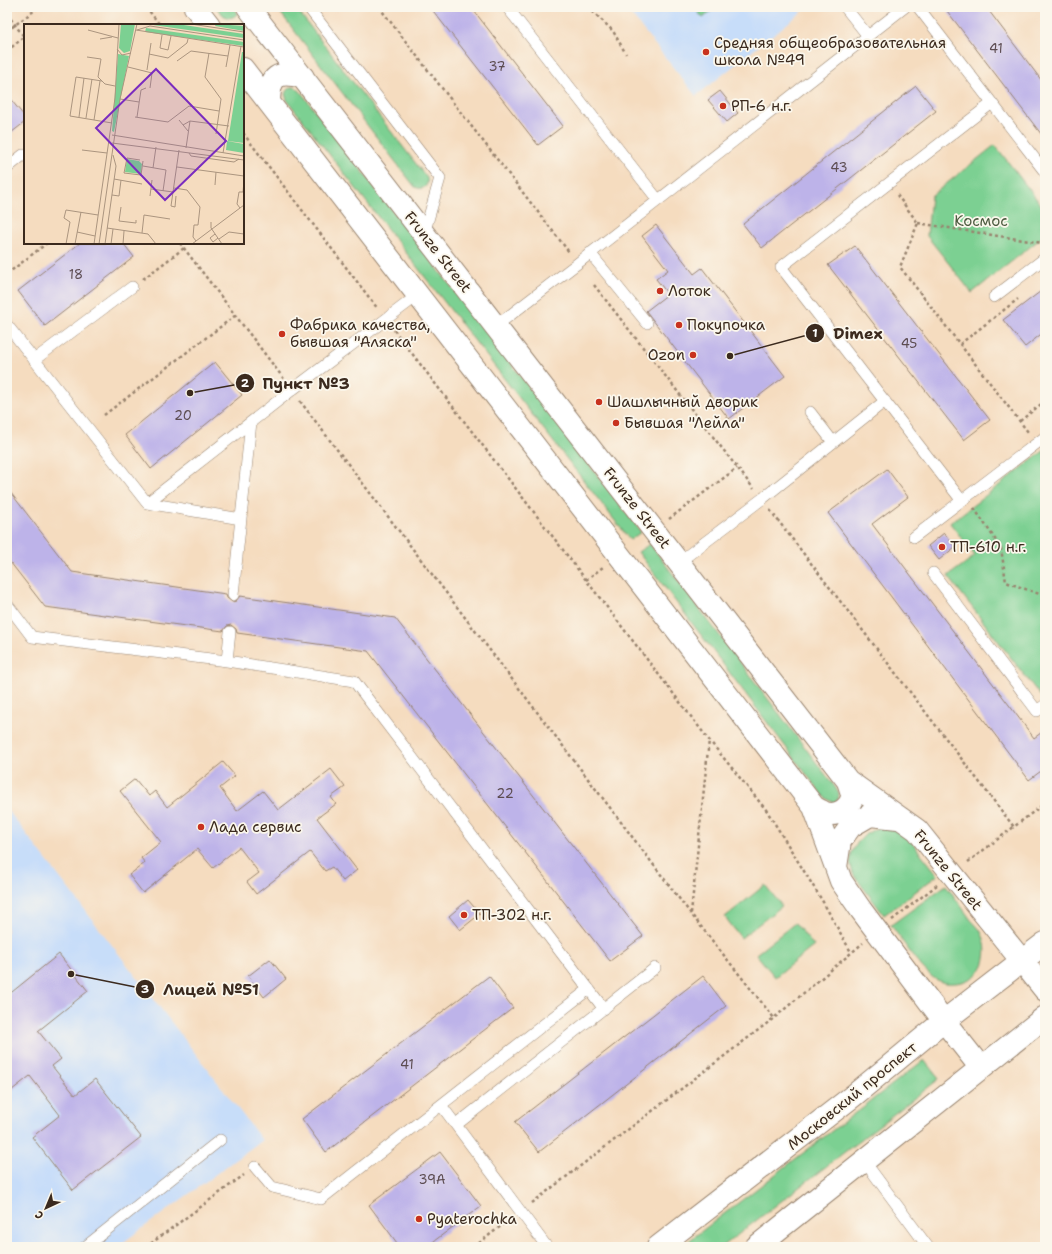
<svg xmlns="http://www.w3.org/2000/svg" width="1052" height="1254" font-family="'Shantell Sans',sans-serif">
<rect width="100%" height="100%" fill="#fbf7ec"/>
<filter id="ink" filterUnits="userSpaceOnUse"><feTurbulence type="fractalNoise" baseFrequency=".025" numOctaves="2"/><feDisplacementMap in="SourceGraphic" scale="8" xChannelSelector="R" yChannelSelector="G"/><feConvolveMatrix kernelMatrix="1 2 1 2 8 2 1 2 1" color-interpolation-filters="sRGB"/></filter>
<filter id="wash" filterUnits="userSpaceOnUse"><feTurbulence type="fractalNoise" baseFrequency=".012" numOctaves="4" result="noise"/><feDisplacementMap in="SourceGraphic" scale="16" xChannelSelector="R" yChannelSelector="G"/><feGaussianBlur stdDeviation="0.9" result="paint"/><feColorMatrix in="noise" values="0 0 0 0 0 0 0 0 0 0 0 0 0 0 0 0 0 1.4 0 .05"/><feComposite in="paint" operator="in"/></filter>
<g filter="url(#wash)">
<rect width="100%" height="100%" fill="#f5dcbf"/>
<path fill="#c7ddf9" d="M625,7h183l-112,89z
M7,809l255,331 -145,107h-110z"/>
<path fill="#7cd092" stroke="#5c7d58" d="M216,7h19l2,7c-9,9 -15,0 -21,-7z
M276,7h19l132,171c2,8 -4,13 -12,9z
M694,7h22l-13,11z
M290,87h5l5,4 341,441 -11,8 -343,-440 -2,-6 2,-4z
M995,145l50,65v25l-73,58 -45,-57 4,-40z
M1045,450v245l-3,3 -94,-122 27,-20 -25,-33z
M650,544l185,243 4,7 -1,5 -3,3 -5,-1 -7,-5 -185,-244z
M887,827l12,3 7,5 32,40 -54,40 -31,-41 -3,-12 2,-10 6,-10 8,-8 11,-6z
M765,885l17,21 -41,32 -16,-21z
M946,885c8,12 17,23 25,35 4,4 9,9 11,14 5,10 5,24 0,33 -6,14 -30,20 -43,14 -16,-7 -37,-41 -48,-56z
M795,923l19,23 -39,31 -19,-23z
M924,1060l15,19 -217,168h-41z"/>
<g id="blocks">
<path fill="#bdb3e9" d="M430,7h41l92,119 -25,19z
M944,7h42l59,78v54z
M916,86l20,25 -174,137 -19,-24z
M720,91l18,22 -11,9 -19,-22z
M7,95l18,22v5l-18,14z
M656,225l38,49 8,-6 83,108 -56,43 -83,-108 22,-17 -12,-15 12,-9 -26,-34z
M80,243h43l11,14 -89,69 -27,-35z
M855,246l135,174 -26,20 -136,-175z
M1045,288v43l-20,16 -22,-27z
M215,362l27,33 -91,74 -26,-34z
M887,469l21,28 -36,27 162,214 11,-8v38l-16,12 -201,-267z
M7,488l65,84 154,22 1,4 5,4 4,-1 4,-5 155,22 248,318 -33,25 -242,-310 -131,-18 -1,-4 -5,-4 -4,1 -4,5 -178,-24 -38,-49z
M944,533l11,14 -16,13 -11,-14z
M223,762l12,14 -15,12 17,23 26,-20 15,19 53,-41 14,18 -14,10 5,7 -19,14 40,52 -14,11 -11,-14 -7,4 -15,-19 -54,42 -9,-12 12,-9 -20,-26 -26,21 -16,-19 -54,44 -14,-18 16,-12 -4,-5 20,-16 -41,-51 15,-12 14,17 6,-5 12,16z
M468,900l12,14 -20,16 -11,-14z
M59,954l29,37 -50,40 23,28 -9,7 23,29 20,-16 46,58 -68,53 -41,-53 28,-22 -30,-39 -23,18v-98z
M270,959l16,20 -22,18 -16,-21z
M489,976l24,32 -187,144 -24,-33z
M703,976l23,30 -187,146 -24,-30z
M440,1152l41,54 -55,41h-26l-31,-42z"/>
</g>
</g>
<g filter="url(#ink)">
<use href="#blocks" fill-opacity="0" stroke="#98836e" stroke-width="1"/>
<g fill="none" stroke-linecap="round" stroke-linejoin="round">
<defs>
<path id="service" d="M308,7l132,171 -16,56
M507,7l151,193
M845,7l23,29
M918,7l127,165
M7,168l16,-13
M590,253l57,70
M994,297l51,-39
M7,325l140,178 94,16
M496,326l82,-63 327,-256
M34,360l98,-73
M810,412l23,30
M962,501l-181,-234 211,-164
M147,503l145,-113 126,-95
M914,537l131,-100
M679,562l83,-63 123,-98
M933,573l104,138 8,-6
M233,595l18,-173
M7,604l25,33 195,24 127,20 250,328
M227,661l3,-29
M441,1105l106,142
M456,1125l199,-157
M865,1162l63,85
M255,1167l17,20 49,12 268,-210
M85,1247l135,-107"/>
<path id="secondary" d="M195,7l14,18
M248,7l600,774 69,49 105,131
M243,69l571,738 27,74 20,29 83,111
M269,102c1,-27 8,-31 34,-25
M814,807c3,2 7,4 11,6 12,4 26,-5 27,-17 0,-4 -3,-11 -4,-15
M836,867l4,-26 11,-15 19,-11 28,3"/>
<path id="primary" d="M1022,961l23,29
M944,1021l37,47
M658,1247l195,-151 91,-75 101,-78
M756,1247l289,-230"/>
</defs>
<use href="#service" stroke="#98836e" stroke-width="12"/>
<use href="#secondary" stroke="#98836e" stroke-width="24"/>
<use href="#primary" stroke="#98836e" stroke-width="24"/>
<path stroke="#98836e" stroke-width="2.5" stroke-dasharray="3 3" stroke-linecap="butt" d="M146,7l14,18
M379,7l190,245
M588,7l25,24 13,23
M7,14l18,24
M7,31l32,-24
M7,51l17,-14
M243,133l135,176
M897,195l21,28 -18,44 128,165
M918,223l124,20
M180,243l104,136
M7,274l40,-31
M143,279l41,-31
M594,285l160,204
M394,330l315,410 58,71 56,91 28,50
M960,344l58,-45
M300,401l391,513 83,104
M104,415l132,-100
M1020,421l25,-20
M974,508l27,40 5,34 39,14
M770,510l244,317
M669,519l68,-51
M586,580l17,-13
M968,862l77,-59
M691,913l18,-173
M892,920l45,-35
M532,1203l242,-185 89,-75
M146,1247l98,-72
M474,1247l36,-28"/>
<use href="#service" stroke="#fff" stroke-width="11"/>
<use href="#secondary" stroke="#fff" stroke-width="22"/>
<use href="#primary" stroke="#fff" stroke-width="22"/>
</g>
</g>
<g fill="#c8321e" stroke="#fbf7ec" stroke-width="1.5">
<circle cx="706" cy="52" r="4"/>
<circle cx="723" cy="106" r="4"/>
<circle cx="660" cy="291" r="4"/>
<circle cx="679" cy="325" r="4"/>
<circle cx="282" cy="334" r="4"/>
<circle cx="693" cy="355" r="4"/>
<circle cx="599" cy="402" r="4"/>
<circle cx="616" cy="423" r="4"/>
<circle cx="942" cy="547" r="4"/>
<circle cx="201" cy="827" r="4"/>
<circle cx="464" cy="915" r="4"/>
<circle cx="419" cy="1219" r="4"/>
</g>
<g text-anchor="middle" stroke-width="3.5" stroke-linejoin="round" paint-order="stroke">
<g font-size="13" fill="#5c4c51">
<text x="996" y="53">41</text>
<text x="497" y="71">37</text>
<text x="839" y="172">43</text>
<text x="76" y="279">18</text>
<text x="909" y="348">45</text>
<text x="183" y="420">20</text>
<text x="505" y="798">22</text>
<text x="407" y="1069">41</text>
<text x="432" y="1184">39А</text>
</g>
<g font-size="15" fill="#3b2a1e" stroke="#fbf7ec" text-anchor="start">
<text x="714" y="48">Средняя общеобразовательная<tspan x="714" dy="17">школа №49</tspan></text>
<text x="731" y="111">РП-6 н.г.</text>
<text x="668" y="296">Лоток</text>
<text x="290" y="330">Фабрика качества,<tspan x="290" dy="17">бывшая "Аляска"</tspan></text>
<text x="687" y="330">Покупочка</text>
<text x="685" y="360" text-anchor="end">Ozon</text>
<text x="607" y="407">Шашлычный дворик</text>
<text x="624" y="428">Бывшая "Лейла"</text>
<text x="950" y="552">ТП-610 н.г.</text>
<text x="209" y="832">Лада сервис</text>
<text x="472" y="920">ТП-302 н.г.</text>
<text x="427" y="1224">Pyaterochka</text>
</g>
<g font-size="15" fill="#4e5c41" stroke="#fbf7ec">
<text x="981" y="226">Космос</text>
</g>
<g font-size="15" fill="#3b2a1e" stroke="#fbf7ec">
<text transform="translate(438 252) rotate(52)" y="5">Frunze Street</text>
<text transform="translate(637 508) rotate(52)" y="5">Frunze Street</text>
<text transform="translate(948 870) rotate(51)" y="5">Frunze Street</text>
<text transform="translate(852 1096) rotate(-39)" y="5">Московский проспект</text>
</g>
</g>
<g transform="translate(24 24)">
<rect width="220" height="220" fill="#f5dcbf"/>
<path d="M97,0h14l-5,27 -6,2 -5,-5zM122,0h31l67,10v4zM192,0l28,2v5l-29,-5zM122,4l98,14v4l-99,-14zM218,28h2v91l-16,-2zM94,30l11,2 -15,76 -2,-1zM203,117l17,3v9l-18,-3zM103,135l12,2 3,3 -1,10 -16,-2z" fill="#7cd092"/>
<path fill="none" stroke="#ab957f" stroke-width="1" d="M167,0l53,8M64,6l30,8M112,6l108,17M113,6l13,-4 94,14M138,11l-2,13 8,2 3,-14M76,15l12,-2M93,25l5,6 9,-2M185,29l-4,24 16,22 -5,35M125,30l19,4 19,-15 1,-4M63,33l14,2 -3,18 7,7 10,2M153,37l14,-10 37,5M104,43l24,6 -2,15M202,43l4,-22M123,46l4,-27M78,57l-26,-4 -6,39 42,7M96,75l19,3M55,93l5,-39M111,93l33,5 21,-16 30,5M113,93l4,-27 5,-2M62,94l6,-39M70,96l6,-39M155,96l9,11M159,101l7,-4 39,5M88,111l132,21M88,119l132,17M162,124l4,-27M58,126l25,3M165,129l2,3 43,6 5,-3M199,129l18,-107M116,136l-13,-2 -3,15 17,2 2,-14M119,142l23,4 -3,21M153,143l67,9M129,144l3,-21M90,155l28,5M191,161l1,-13M150,164l13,2 13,17 -2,18h-4l-1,12 3,4M127,165l22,3M88,171l7,1 2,-16M126,172l2,-16M147,182l8,-56M147,182l4,1 1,-11M97,183l-2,14 17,2v-3M216,184l-3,-4 2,-12h4l1,-11M187,198v6l11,16M83,204l41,6 8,10M53,208l18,4M118,209l2,-18 26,4M191,210l-5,4 3,4 5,-4M195,215l10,-7 15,2M42,220l4,-22 -6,-4 2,-8 32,5M51,220l6,-32M70,220l21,-146 4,-74M75,220l21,-145 17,-75M81,220l11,-78 -3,-11M87,220l2,-15M99,220l1,-13M168,220l52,-39"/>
<path fill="#7b2cbf" fill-opacity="0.15" stroke="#7b2cbf" stroke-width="2" d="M132,45l70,72 -61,59 -69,-72z"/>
<rect width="220" height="220" fill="none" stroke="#3b2a1e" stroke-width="2"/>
</g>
<path fill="none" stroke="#3b2a1e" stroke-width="1.5" d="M730 356L815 333M190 393L245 383M71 974L145 989"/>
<g fill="#3b2a1e" stroke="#fbf7ec" stroke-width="1.5">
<circle cx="730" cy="356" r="4"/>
<circle cx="190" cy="393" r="4"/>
<circle cx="71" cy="974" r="4"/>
<circle cx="815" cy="333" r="10"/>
<circle cx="245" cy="383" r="10"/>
<circle cx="145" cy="989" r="10"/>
</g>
<g font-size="12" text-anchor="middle" font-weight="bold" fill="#fff">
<text x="815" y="337">1</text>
<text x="245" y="387">2</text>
<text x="145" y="993">3</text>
</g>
<g font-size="16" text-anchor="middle" font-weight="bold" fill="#3b2a1e" stroke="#fbf7ec" stroke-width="3.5" stroke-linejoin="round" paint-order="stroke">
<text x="858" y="339">Dimex</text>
<text x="306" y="389">Пункт №3</text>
<text x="211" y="995">Лицей №51</text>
</g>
<rect width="1052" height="1254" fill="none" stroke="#fbf7ec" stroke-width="24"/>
<g transform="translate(46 1208) rotate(224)" stroke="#fbf7ec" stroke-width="3" paint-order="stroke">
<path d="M0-3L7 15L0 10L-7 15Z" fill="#3b2a1e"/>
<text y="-6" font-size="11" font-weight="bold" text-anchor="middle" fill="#3b2a1e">С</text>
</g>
</svg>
